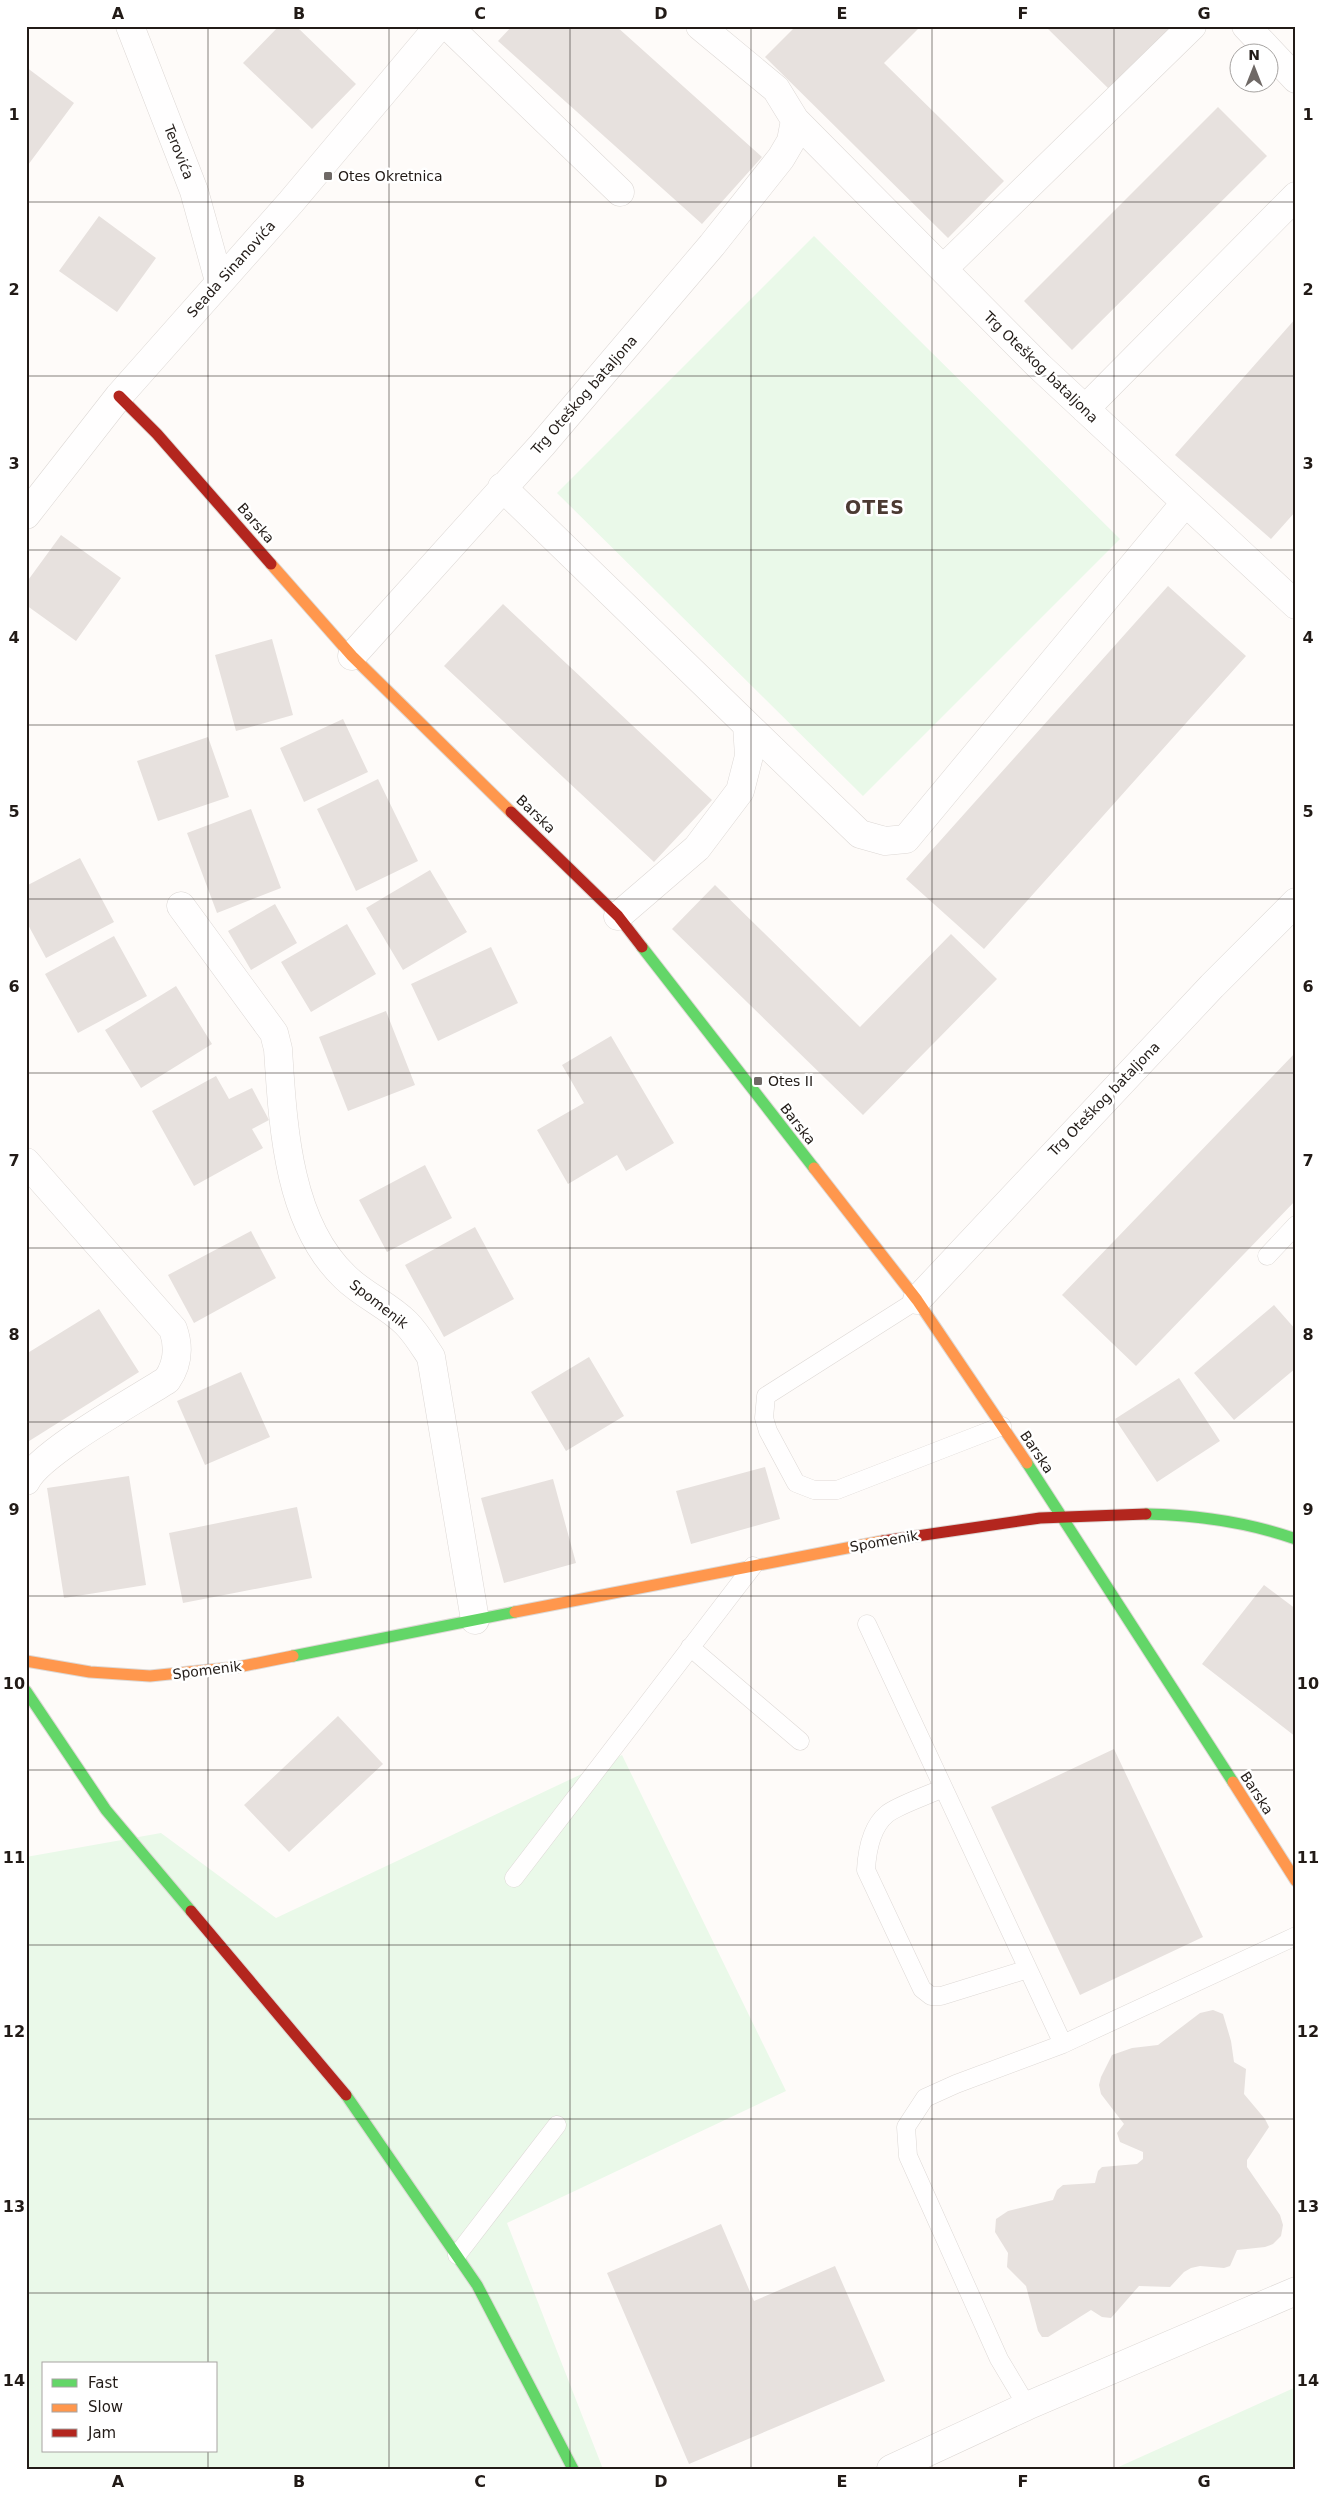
<svg xmlns="http://www.w3.org/2000/svg" width="1322" height="2495" font-family="'DejaVu Sans',sans-serif">
<rect width="100%" height="100%" fill="#fefbf9"/>
<path fill="#eaf9e9" fill-rule="evenodd" d="M814,236l306,303 -257,257 -306,-303z
M622,1755l164,336 -279,132 96,246h-577v-612l135,-24 115,85zM44,2364h172v87h-172z
M1296,2387v82h-182z"/>
<path fill="#e7e1de" d="M279,26h17l60,58 -44,45 -69,-66z
M512,26h104l146,131 -60,67 -204,-183z
M796,26h125l-37,37 120,118 -56,57 -183,-181z
M1045,26h134l-66,67z
M26,67l48,36 -46,62 -2,-2z
M1218,107l49,49 -195,194 -48,-49z
M99,216l57,42 -39,54 -58,-41z
M1296,318v193l-25,28 -96,-84z
M61,535l60,43 -45,63 -50,-36v-22z
M1168,586l78,70 -262,293 -78,-70z
M503,604l209,196 -58,62 -210,-196z
M272,639l21,76 -57,16 -21,-76z
M343,719l25,53 -64,30 -24,-54z
M208,737l21,60 -71,24 -21,-60z
M378,779l40,82 -62,30 -39,-82z
M251,809l30,79 -64,25 -30,-80z
M80,858l34,64 -68,36 -20,-37v-35z
M430,870l37,62 -64,38 -37,-62z
M715,885l145,142 91,-93 46,45 -134,136 -191,-186z
M275,904l22,39 -46,27 -23,-39z
M347,924l29,50 -65,38 -30,-50z
M114,936l33,60 -69,37 -33,-59z
M491,947l27,56 -80,38 -27,-57z
M176,986l36,58 -71,44 -36,-58z
M386,1011l29,74 -67,26 -29,-74z
M611,1036l63,107 -48,28 -9,-16 -49,29 -31,-54 47,-27 -22,-38z
M1296,1052v148l-160,166 -74,-71z
M216,1076l13,23 23,-11 17,32 -17,9 11,19 -69,38 -42,-75z
M425,1165l27,53 -65,34 -28,-52z
M475,1227l39,72 -70,38 -39,-72z
M251,1231l25,47 -82,45 -26,-48z
M1274,1305l22,25v38l-62,52 -40,-47z
M99,1309l40,63 -113,71v-89z
M589,1357l35,59 -58,35 -35,-59z
M241,1372l29,65 -65,28 -28,-64z
M1179,1378l41,63 -63,41 -42,-63z
M765,1467l15,52 -89,25 -15,-53z
M129,1476l17,109 -82,13 -17,-110z
M553,1479l23,84 -72,20 -23,-85z
M297,1507l15,71 -129,25 -14,-70z
M1264,1585l32,24v128l-94,-73z
M338,1716l45,48 -94,88 -45,-47z
M1114,1749l89,188 -123,58 -89,-188z
M1213,2010l10,4 8,27 3,21 12,7 -2,25 21,25 4,8 -22,33v7l33,48 3,10 -2,11 -8,8 -8,3 -28,3 -7,16 -6,2 -24,-2 -9,2 -7,4 -14,15 -31,-1 -28,32 -9,-1 -11,-7 -43,27h-6l-4,-6 -12,-45 -19,-19 1,-14 -13,-21 1,-13 12,-8 45,-11 4,-10 6,-5 32,-2 3,-12 4,-4 35,-3 6,-5v-7l-23,-10 -3,-9 7,-9 -23,-30 -2,-9 2,-8 11,-22 20,-7 26,-3 42,-32z
M721,2224l33,77 81,-35 50,115 -196,83 -82,-191z"/>
<g fill="none" stroke-linecap="round" stroke-linejoin="round">
<defs>
<path id="lane" d="M1267,1256l29,-31
M917,1300l-151,96 -2,22 4,13 28,52 18,7h23l165,-64
M867,1624l196,420
M690,1647l110,94
M943,1788c-14,7 -45,17 -56,26 -16,13 -20,38 -21,56l56,119 9,7h10l87,-27
M514,1878l239,-312
M457,2255l100,-130
M1027,2406l-28,-47 -91,-203 -2,-29 19,-29 31,-14 107,-40 233,-108"/>
<path id="street" d="M130,26l64,165 25,90
M448,26l172,166
M1246,26l50,53
M795,120l244,246 257,239
M943,269l249,-243
M1085,409l211,-213
M502,487l245,238 2,31 -9,35 -43,57 -79,68
M26,515l93,-119 172,-194 148,-176
M352,656l190,-211 170,-200 69,-87 10,-17 4,-21 -19,-31 -76,-63
M747,725l113,109 25,7 21,-2 279,-336
M181,906l93,127 4,16c5,75 9,173 67,228 18,18 43,28 61,46 10,10 17,22 25,34l44,263
M26,1162l147,167c6,17 5,35 -6,51 -31,20 -126,72 -141,101
M917,1300l295,-314 84,-84
M891,2469l136,-63 269,-115"/>
<path id="fast" d="M642,947l172,221
M1027,1463l206,319
M1146,1514c52,1 101,8 150,25
M293,1656l222,-44
M26,1691l80,119 85,101
M346,2095l131,190 96,184"/>
<path id="slow" d="M271,564l81,92 159,156
M814,1168l103,132 110,163
M515,1612l368,-71
M26,1661l64,11 60,4 88,-9 55,-11
M1233,1782l63,99"/>
<path id="jam" d="M119,396l38,38 114,130
M511,812l107,104 24,31
M883,1541l157,-23 106,-4
M191,1911l155,184"/>
</defs>
<use href="#lane" stroke="#ddd8d5" stroke-width="19"/>
<use href="#street" stroke="#ddd8d5" stroke-width="29"/>
<use href="#fast" stroke="#ddd8d5" stroke-width="13"/>
<use href="#slow" stroke="#ddd8d5" stroke-width="13"/>
<use href="#jam" stroke="#ddd8d5" stroke-width="13"/>
<use href="#lane" stroke="#fffefe" stroke-width="18"/>
<use href="#street" stroke="#fffefe" stroke-width="28"/>
<use href="#fast" stroke="#63d668" stroke-width="11"/>
<use href="#slow" stroke="#ff974d" stroke-width="11"/>
<use href="#jam" stroke="#b3261e" stroke-width="11"/>
</g>
<path fill="none" stroke="#221b17" stroke-width="1" stroke-opacity="0.55" d="M208,26v2338M389,26v2443M570,26v2443M751,26v2443M932,26v2443M1114,26v2443M26,202h1270M26,376h1270M26,550h1270M26,725h1270M26,899h1270M26,1073h1270M26,1248h1270M26,1422h1270M26,1596h1270M26,1770h1270M26,1945h1270M26,2119h1270M26,2293h1270M208,2451v18"/>
<g fill="#6f6966" stroke="#fff" stroke-width="2">
<rect x="323" y="171" width="10" height="10" rx="2.5"/>
<rect x="753" y="1076" width="10" height="10" rx="2.5"/>
</g>
<g text-anchor="middle" stroke-width="5" stroke-linejoin="round" paint-order="stroke">
<g font-size="14" fill="#221b17" stroke="#fff">
<text transform="translate(179 152) rotate(68)" y="5">Terovića</text>
<text transform="translate(231 269) rotate(-48)" y="5">Seada Sinanovića</text>
<text transform="translate(1041 367) rotate(44)" y="5">Trg Oteškog bataljona</text>
<text transform="translate(584 395) rotate(-49)" y="5">Trg Oteškog bataljona</text>
<text transform="translate(256 523) rotate(49)" y="5">Barska</text>
<text transform="translate(536 814) rotate(44)" y="5">Barska</text>
<text transform="translate(1104 1099) rotate(-46)" y="5">Trg Oteškog bataljona</text>
<text transform="translate(798 1124) rotate(52)" y="5">Barska</text>
<text transform="translate(379 1304) rotate(38)" y="5">Spomenik</text>
<text transform="translate(1037 1452) rotate(56)" y="5">Barska</text>
<text transform="translate(884 1541) rotate(-10)" y="5">Spomenik</text>
<text transform="translate(207 1670) rotate(-7)" y="5">Spomenik</text>
<text transform="translate(1257 1793) rotate(57)" y="5">Barska</text>
</g>
<g font-size="14" fill="#221b17" stroke="#fff" text-anchor="start">
<text x="338" y="181">Otes Okretnica</text>
<text x="768" y="1086">Otes II</text>
</g>
<g font-size="19" font-weight="bold" letter-spacing="1" fill="#4b3a32" stroke="#fff">
<text x="875" y="514">OTES</text>
</g>
</g>
<rect width="1322" height="2495" fill="none" stroke="#ffffff" stroke-width="55"/>
<rect x="42" y="2362" width="175" height="90" fill="#ffffff" stroke="#a7a4a2"/>
<rect x="52" y="2379" width="25" height="8" fill="#63d668" stroke="#a7a4a2"/>
<text x="88" y="2388" font-size="15" fill="#221b17">Fast</text>
<rect x="52" y="2404" width="25" height="8" fill="#ff974d" stroke="#a7a4a2"/>
<text x="88" y="2412" font-size="15" fill="#221b17">Slow</text>
<rect x="52" y="2429" width="25" height="8" fill="#b3261e" stroke="#a7a4a2"/>
<text x="88" y="2438" font-size="15" fill="#221b17">Jam</text>
<g transform="translate(1254 68)"><circle r="24" fill="#ffffff" stroke="#a7a4a2"/>
<path d="M0-4L9 19L0 12L-9 19Z" fill="#6f6966"/>
<text y="-8" font-size="14" font-weight="bold" text-anchor="middle" fill="#221b17">N</text>
</g>
<rect x="28" y="28" width="1266" height="2440" fill="none" stroke="#221b17" stroke-width="2"/>
<g font-size="16" text-anchor="middle" font-weight="bold" fill="#221b17">
<text x="118" y="19">A</text>
<text x="299" y="19">B</text>
<text x="480" y="19">C</text>
<text x="661" y="19">D</text>
<text x="842" y="19">E</text>
<text x="1023" y="19">F</text>
<text x="1204" y="19">G</text>
<text x="14" y="120">1</text>
<text x="1308" y="120">1</text>
<text x="14" y="295">2</text>
<text x="1308" y="295">2</text>
<text x="14" y="469">3</text>
<text x="1308" y="469">3</text>
<text x="14" y="643">4</text>
<text x="1308" y="643">4</text>
<text x="14" y="817">5</text>
<text x="1308" y="817">5</text>
<text x="14" y="992">6</text>
<text x="1308" y="992">6</text>
<text x="14" y="1166">7</text>
<text x="1308" y="1166">7</text>
<text x="14" y="1340">8</text>
<text x="1308" y="1340">8</text>
<text x="14" y="1515">9</text>
<text x="1308" y="1515">9</text>
<text x="14" y="1689">10</text>
<text x="1308" y="1689">10</text>
<text x="14" y="1863">11</text>
<text x="1308" y="1863">11</text>
<text x="14" y="2037">12</text>
<text x="1308" y="2037">12</text>
<text x="14" y="2212">13</text>
<text x="1308" y="2212">13</text>
<text x="14" y="2386">14</text>
<text x="1308" y="2386">14</text>
<text x="118" y="2487">A</text>
<text x="299" y="2487">B</text>
<text x="480" y="2487">C</text>
<text x="661" y="2487">D</text>
<text x="842" y="2487">E</text>
<text x="1023" y="2487">F</text>
<text x="1204" y="2487">G</text>
</g>
</svg>
